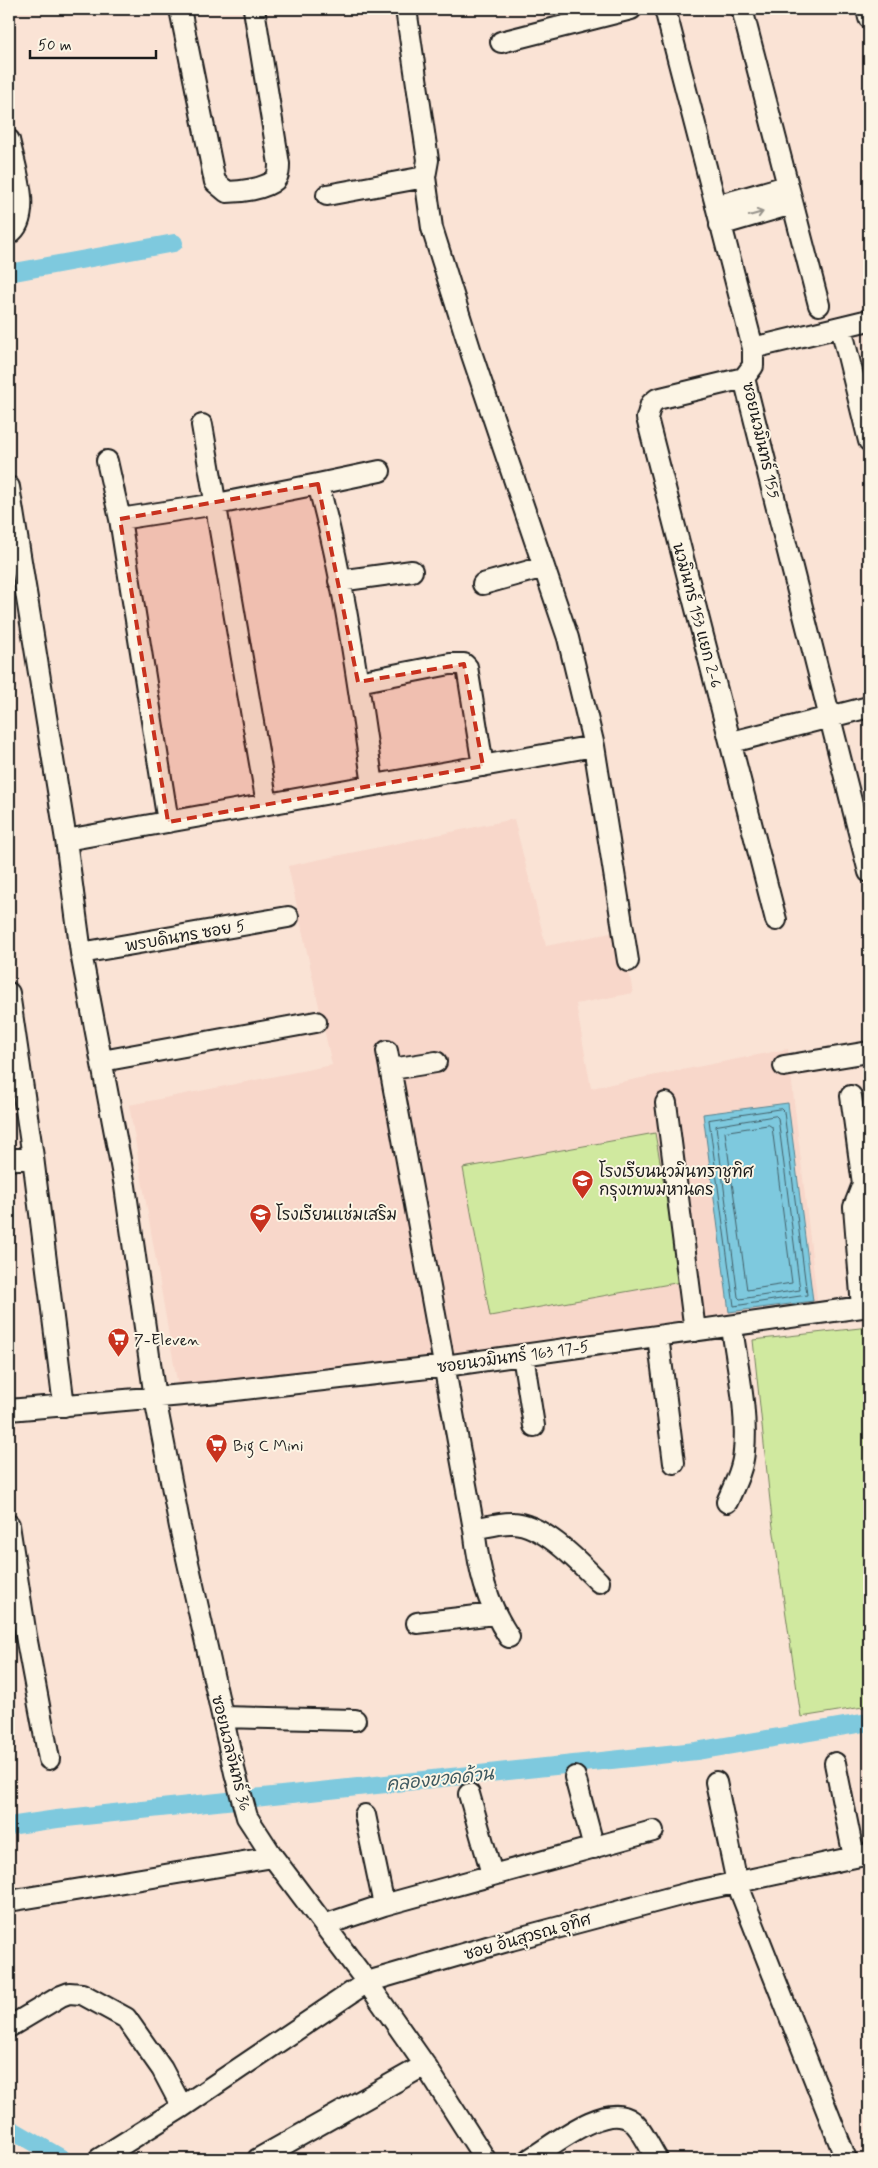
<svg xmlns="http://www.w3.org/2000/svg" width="878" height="2168" font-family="Mynerve,'Playpen Sans Thai',sans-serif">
<rect width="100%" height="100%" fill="#fae3d5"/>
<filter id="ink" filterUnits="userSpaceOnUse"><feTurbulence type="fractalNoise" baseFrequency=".02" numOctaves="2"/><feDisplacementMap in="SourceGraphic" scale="10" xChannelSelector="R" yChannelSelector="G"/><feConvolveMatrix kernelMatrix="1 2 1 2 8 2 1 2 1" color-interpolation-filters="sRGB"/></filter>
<g filter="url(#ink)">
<path fill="#f8d7ca" d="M514,819l32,127 75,-15 12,62 -57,11 15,84 197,-39 30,259 -419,54 -221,25 -49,-282 203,-40 -44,-199z"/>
<path fill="#d0e99f" stroke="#76825e" d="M655,1133l26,149 -191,34 -27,-148z
M869,1327v379l-68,11 -29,-197 -19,-180z"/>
<path fill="#7ec9de" stroke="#578490" d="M788,1103l25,198 -84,11 -26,-198z"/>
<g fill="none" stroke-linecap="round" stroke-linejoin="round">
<path stroke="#43616a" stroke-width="1" d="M781,1109l3,3 23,183 -73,11 -25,-186z
M776,1116l2,2 22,172 -60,9 -2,-2 -22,-171z
M769,1125l3,2 20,156 -45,7 -22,-158z"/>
<path stroke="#7ec9de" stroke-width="18" d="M9,273l165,-30
M9,1826l48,-7 639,-68 173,-29
M9,2128l54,31"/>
<defs>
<path id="minor" d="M180,9l35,173 12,10c13,0 38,-3 48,-12 4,-5 4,-10 4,-16l-25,-155
M406,9l22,151 -3,17 7,51 40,127 96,283 26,108 34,215
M665,9l88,339v18l-9,12 125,494
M742,9l77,296
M867,9l2,9
M501,42l130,-33
M9,140c5,24 25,77 0,94
M327,195l98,-18
M716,206l71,-20
M720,225l72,-21
M841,327l28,114
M753,348l116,-28
M744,378l-87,21 -6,5 -4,14 129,502
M202,425l65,379
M107,461l13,58 48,303
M9,487l57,353 15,113 44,233 30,212 25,129 55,246 12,44 26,40 94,125 58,83 60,94
M120,519l97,-15 101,-20
M339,581l73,-10
M483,584l61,-17
M358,682l92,-18h14l3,3 16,99
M732,742l137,-35
M373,785c-15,-100 -28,-203 -55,-301l62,-13
M66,840l528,-94
M81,953l207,-36
M9,993l24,164 31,249
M387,1051l87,478c5,41 12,73 35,108
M102,1061l214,-39
M784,1066l85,-14
M392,1069l44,-7
M851,1096l12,88 6,10
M666,1103l29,228
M9,1160l24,-3
M862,1307l-8,-100 9,-23
M658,1336l16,127
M523,1355l11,71
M9,1410l209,-18 227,-26 424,-60
M727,1502c7,-16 16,-33 17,-51 4,-41 -7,-84 -12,-124
M9,1525l17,111 23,123
M474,1529c12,-2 27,-7 39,-6 30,1 66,39 86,59
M417,1623l77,-9
M223,1717l132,3
M835,1763l19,94
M575,1777l19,71
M716,1782l21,101 109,276
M469,1794l23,80
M365,1815l19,90
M9,1901l264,-44
M324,1925l60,-20 269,-74
M9,2027l52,-31 8,-3 13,1 44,24 36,51 20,38
M99,2159l83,-52 185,-125 144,-42 177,-47 181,-39
M258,2159l167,-94
M530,2159c23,-14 76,-58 102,-38 10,8 18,27 25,38"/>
</defs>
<use href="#minor" stroke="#1c1c1c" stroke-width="24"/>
<use href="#minor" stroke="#fcf5e5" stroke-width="20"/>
</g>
<defs><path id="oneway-shaft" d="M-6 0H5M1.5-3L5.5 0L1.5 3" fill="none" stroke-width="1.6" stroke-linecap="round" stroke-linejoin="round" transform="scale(1.25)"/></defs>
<use stroke="#97938b" href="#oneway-shaft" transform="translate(756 214) rotate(-16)"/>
</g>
<path fill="#c8321e" fill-opacity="0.2" stroke="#c8321e" stroke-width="4" stroke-dasharray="10 6" stroke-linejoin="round" d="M318,484l40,198 106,-18 19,102 -315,56 -48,-303z"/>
<defs>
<symbol id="school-pin" viewBox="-11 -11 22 30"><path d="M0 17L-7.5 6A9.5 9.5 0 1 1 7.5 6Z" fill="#c8321e" stroke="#fcf5e5"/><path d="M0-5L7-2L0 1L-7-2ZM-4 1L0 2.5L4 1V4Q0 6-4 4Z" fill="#fff"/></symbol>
<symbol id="supermarket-pin" viewBox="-11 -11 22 30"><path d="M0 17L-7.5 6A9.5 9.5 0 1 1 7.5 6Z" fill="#c8321e" stroke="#fcf5e5"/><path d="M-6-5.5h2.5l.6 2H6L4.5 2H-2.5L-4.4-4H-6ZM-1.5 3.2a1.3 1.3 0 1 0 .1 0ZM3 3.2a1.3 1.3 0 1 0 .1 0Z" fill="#fff"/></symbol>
</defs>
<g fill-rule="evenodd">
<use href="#school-pin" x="570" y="1168" width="25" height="34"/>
<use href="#school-pin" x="248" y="1202" width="25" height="34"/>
<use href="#supermarket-pin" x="106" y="1326" width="25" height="34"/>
<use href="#supermarket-pin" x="204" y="1432" width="25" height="34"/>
</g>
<g text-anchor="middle" stroke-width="4" stroke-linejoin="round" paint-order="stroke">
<g font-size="16" fill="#1c1c1c" stroke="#fcf5e5">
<text transform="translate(762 440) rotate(77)" y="6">ซอยนวมินทร์ 155</text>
<text transform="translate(698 615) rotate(75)" y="6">นวมินทร์ 153 แยก 2-6</text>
<text transform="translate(185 935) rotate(-10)" y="6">พรบดินทร ซอย 5</text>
<text transform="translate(513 1356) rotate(-8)" y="6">ซอยนวมินทร์ 163 17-5</text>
<text transform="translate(232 1753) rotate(76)" y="6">ซอยนวลจันทร์ 36</text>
<text transform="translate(527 1936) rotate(-16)" y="6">ซอย อ้นสุวรณ อุทิศ</text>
</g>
<g font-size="16" fill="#1c1c1c" stroke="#fcf5e5" text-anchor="start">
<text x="599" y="1177">โรงเรียนนวมินทราชูทิศ<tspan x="599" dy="18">กรุงเทพมหานคร</tspan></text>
<text x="276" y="1220">โรงเรียนแช่มเสริม</text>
<text x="134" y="1345">7-Eleven</text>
<text x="233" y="1451">Big C Mini</text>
</g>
<g font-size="18" font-style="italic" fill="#3e5960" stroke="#fcf5e5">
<text transform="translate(440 1779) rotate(-6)" y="6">คลองขวดด้วน</text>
</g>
</g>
<rect width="878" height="2168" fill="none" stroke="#fcf5e5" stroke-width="30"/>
<rect x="15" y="15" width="848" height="2138" fill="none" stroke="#1c1c1c" stroke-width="2" filter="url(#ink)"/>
<path d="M30 50v8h126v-8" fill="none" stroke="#1c1c1c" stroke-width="2.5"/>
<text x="38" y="50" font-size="15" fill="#1c1c1c" stroke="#fcf5e5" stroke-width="4" paint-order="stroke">50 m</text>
</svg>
